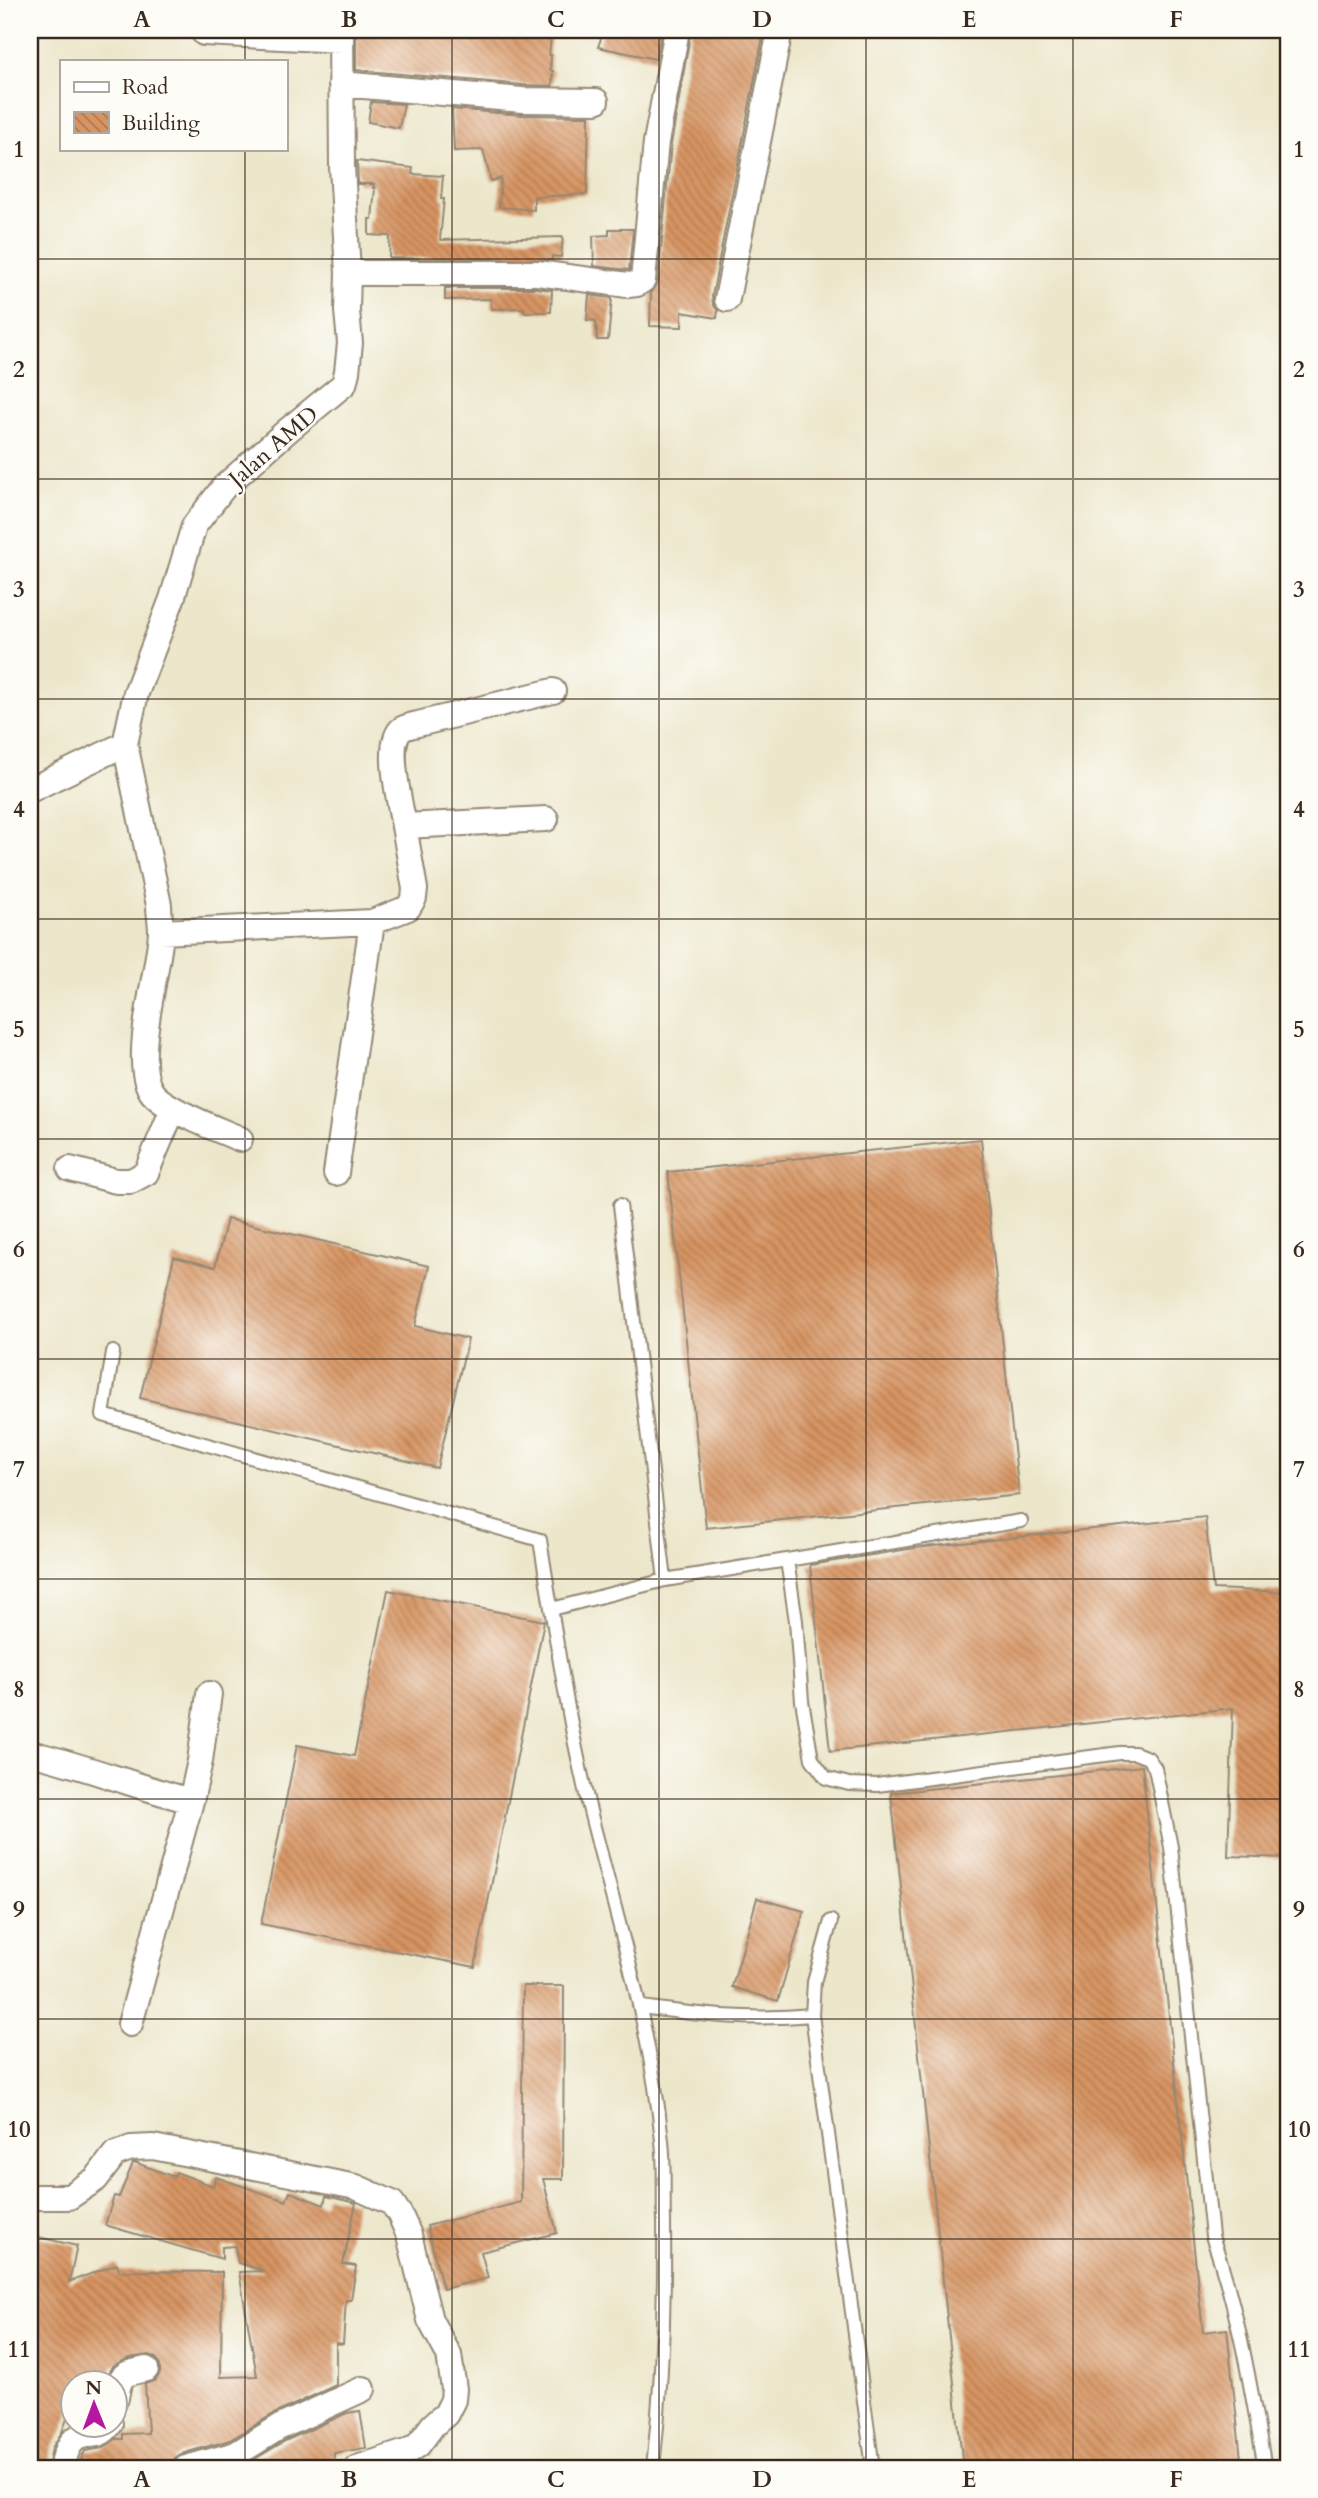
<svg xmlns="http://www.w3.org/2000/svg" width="1318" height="2498" font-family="Cardo,serif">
<defs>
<pattern id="building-back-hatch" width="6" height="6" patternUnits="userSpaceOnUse" patternTransform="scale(1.75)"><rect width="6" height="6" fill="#d79462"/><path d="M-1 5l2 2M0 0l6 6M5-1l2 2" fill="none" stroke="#b07950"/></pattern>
</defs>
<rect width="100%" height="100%" fill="#fdfcf7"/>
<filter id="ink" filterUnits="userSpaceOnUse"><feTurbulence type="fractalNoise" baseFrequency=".0143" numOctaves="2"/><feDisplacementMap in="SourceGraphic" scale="14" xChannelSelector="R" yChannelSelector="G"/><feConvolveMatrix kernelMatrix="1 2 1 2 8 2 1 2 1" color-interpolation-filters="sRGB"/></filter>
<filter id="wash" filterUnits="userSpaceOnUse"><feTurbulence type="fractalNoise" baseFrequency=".00686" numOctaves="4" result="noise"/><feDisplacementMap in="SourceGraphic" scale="28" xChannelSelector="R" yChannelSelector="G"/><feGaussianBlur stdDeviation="1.57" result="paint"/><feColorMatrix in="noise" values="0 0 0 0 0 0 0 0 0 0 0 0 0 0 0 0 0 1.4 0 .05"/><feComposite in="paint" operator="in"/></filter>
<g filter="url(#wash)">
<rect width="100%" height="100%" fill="#ece6ca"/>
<g id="blocks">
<path fill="url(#building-back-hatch)" d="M356,30h196l-3,25h2l-1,15 3,1 -1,15 -29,-1 -167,-15z
M604,30h58l-6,29 -58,-12z
M691,30h56l17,2 -52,264 1,8 5,7 -1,7 -35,-6v15l-32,-1 1,-34 7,-11 13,-137z
M371,102l33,2 -5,24 -31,-6z
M452,109l70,6 67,1 -2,78 -53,3v13l-35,-3 2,-29 -10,3 -8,-31 -29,1z
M357,161l56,7 -1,6 31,2 -2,23h3l-4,41 123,-3 -2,20 -9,-1v4l-163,-2 1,-22 -21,-1v-16h3l3,-31h-2l1,-4h-16z
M609,229h24l-4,41 -35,-4 -1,-30 16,-1z
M445,288h91l16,2 -1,22h-27v-4l-33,1v-10l-46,1z
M589,295l23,3 -4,42h-11l-1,-19 -9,-1z
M981,1139l38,356 -313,33 -38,-356z
M227,1219l202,47 -14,60 53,13 -31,129 -297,-70 34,-141 41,10z
M1205,1517l8,72 75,3v266l-60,-2 5,-148 -403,43 -20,-186 105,-17z
M388,1590l156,31 -69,346 -214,-43 36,-179 57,11z
M1142,1766l61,566 24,-3 15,139h-279l-72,-675z
M757,1898l47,13 -26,90 -46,-14z
M523,1986h41l-1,193h-20l14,54 -76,19 7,26 -45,11 -16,-63 94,-24z
M133,2163h4l37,14 2,-5 37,14 3,-9 70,24 4,-9 34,13 2,-9 30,7 -13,61 13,2 -5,34h-5l-3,44 -7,-1v42l-64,30 -42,25 -49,14 -6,4 -3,10h-95l8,-17 18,-3 13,-9h7v-5l25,-1 -3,-49 11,-4 4,-7v-8l-3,-6 -7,-4 -21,3 -16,8 -9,17h-30v17l-12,32 -10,16 -4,20h-18v-233l47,11 -8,36 48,-18 2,7 103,1 -1,105 36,-1 -18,-104 25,-1 -26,-8 -3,-17 -13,1v12l-117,-34 9,-29 5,1z
M360,2411l6,37 -32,5v13l-94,2 45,-27 62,-28z"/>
</g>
</g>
<g filter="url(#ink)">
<use href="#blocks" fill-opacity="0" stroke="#948874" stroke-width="2"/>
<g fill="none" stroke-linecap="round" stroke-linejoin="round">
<defs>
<path id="lane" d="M620,1205l45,375
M113,1352l-10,63 437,125c15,91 28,182 50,271 27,109 61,217 72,330 3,26 1,53 2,79 1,83 -2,166 -11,248
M787,1560l234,-39
M552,1609l113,-29 122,-20 9,61 6,80 10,58 14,19 23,6 28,1 243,-32h15l13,5 7,10 16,79 41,389c27,76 39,153 53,232
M641,2007c60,8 111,14 171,8l61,453
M812,2015l2,-33 17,-61"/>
<path id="street" d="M204,33l137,7
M341,84l181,16 74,1
M348,273h189l91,12 9,-1 6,-4 13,-138 21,-112
M727,299l53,-269
M125,744l34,161c0,9 2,18 2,27 -2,40 -30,127 -10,159 11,18 69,39 89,48
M30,790l95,-46 11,-51 36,-94 22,-73 30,-39 63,-56 57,-47 3,-12 3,-29 -3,-32 1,-38 -6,-107 -1,-136
M404,826c-3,-19 -20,-84 -2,-97 4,-2 11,-4 16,-5l135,-33
M161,932l211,-10 36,-14 6,-10 1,-9 -11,-63 142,-7
M70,1169l46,12h15l15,-8 27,-64
M336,1173l36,-251
M30,1753c55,13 107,34 161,48l9,-40 9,-67
M130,2024l61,-223
M30,2197h39l27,-18 19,-25 16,-6 22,-1 203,40 36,16 8,12 9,20 21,85 19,35 5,34 -1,11 -7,14 -13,11 -15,20 -9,6 -52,17
M116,2398c4,-25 7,-24 30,-29
M62,2468c11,-53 32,-19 48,-44
M186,2468l50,-14 42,-26 85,-39"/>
</defs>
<use href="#lane" stroke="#948874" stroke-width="16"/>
<use href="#street" stroke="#948874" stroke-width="28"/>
<use href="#lane" stroke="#fff" stroke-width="12"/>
<use href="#street" stroke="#fff" stroke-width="24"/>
</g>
</g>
<path fill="none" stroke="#3b2a1e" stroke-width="2" stroke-opacity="0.55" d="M245,30v31M452,30v2438M659,30v2438M866,30v2438M1073,30v2438M245,149v2319M30,259h1258M30,479h1258M30,699h1258M30,919h1258M30,1139h1258M30,1359h1258M30,1579h1258M30,1799h1258M30,2019h1258M30,2239h1258"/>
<g text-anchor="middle" stroke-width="5" stroke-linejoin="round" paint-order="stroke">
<g font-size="23" fill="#3b2a1e" stroke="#fdfcf7">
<text transform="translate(273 446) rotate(-41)" y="8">Jalan AMD</text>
</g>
</g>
<rect width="1318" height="2498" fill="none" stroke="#fdfcf7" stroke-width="77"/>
<rect x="60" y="60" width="228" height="91" fill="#fdfcf7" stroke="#afa8a0" stroke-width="2"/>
<rect x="74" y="82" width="35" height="10" fill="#ffffff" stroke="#afa8a0" stroke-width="2"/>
<text x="122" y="94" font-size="21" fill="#3b2a1e">Road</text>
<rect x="74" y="112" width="35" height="21" fill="url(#building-back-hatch)" stroke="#afa8a0" stroke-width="2"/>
<text x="122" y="130" font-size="21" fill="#3b2a1e">Building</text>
<g transform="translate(94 2404) rotate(359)"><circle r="33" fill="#fdfcf7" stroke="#afa8a0" stroke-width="2"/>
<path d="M0-5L12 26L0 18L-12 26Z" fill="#b5179e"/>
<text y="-10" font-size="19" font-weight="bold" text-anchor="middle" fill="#3b2a1e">N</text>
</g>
<rect x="38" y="38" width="1242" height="2422" fill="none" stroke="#3b2a1e" stroke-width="2.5"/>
<g font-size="23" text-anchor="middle" font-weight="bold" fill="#3b2a1e">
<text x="142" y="27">A</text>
<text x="349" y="27">B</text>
<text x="556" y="27">C</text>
<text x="762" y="27">D</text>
<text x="969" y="27">E</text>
<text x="1176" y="27">F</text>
<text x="19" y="157">1</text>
<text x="1299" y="157">1</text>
<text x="19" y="377">2</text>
<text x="1299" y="377">2</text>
<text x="19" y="597">3</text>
<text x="1299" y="597">3</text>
<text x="19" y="817">4</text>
<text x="1299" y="817">4</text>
<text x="19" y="1037">5</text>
<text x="1299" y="1037">5</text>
<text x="19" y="1257">6</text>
<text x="1299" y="1257">6</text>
<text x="19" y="1477">7</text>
<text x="1299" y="1477">7</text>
<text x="19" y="1697">8</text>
<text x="1299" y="1697">8</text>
<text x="19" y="1917">9</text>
<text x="1299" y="1917">9</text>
<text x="19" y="2137">10</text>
<text x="1299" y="2137">10</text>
<text x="19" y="2357">11</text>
<text x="1299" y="2357">11</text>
<text x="142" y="2487">A</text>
<text x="349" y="2487">B</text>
<text x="556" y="2487">C</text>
<text x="762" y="2487">D</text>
<text x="969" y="2487">E</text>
<text x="1176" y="2487">F</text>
</g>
</svg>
